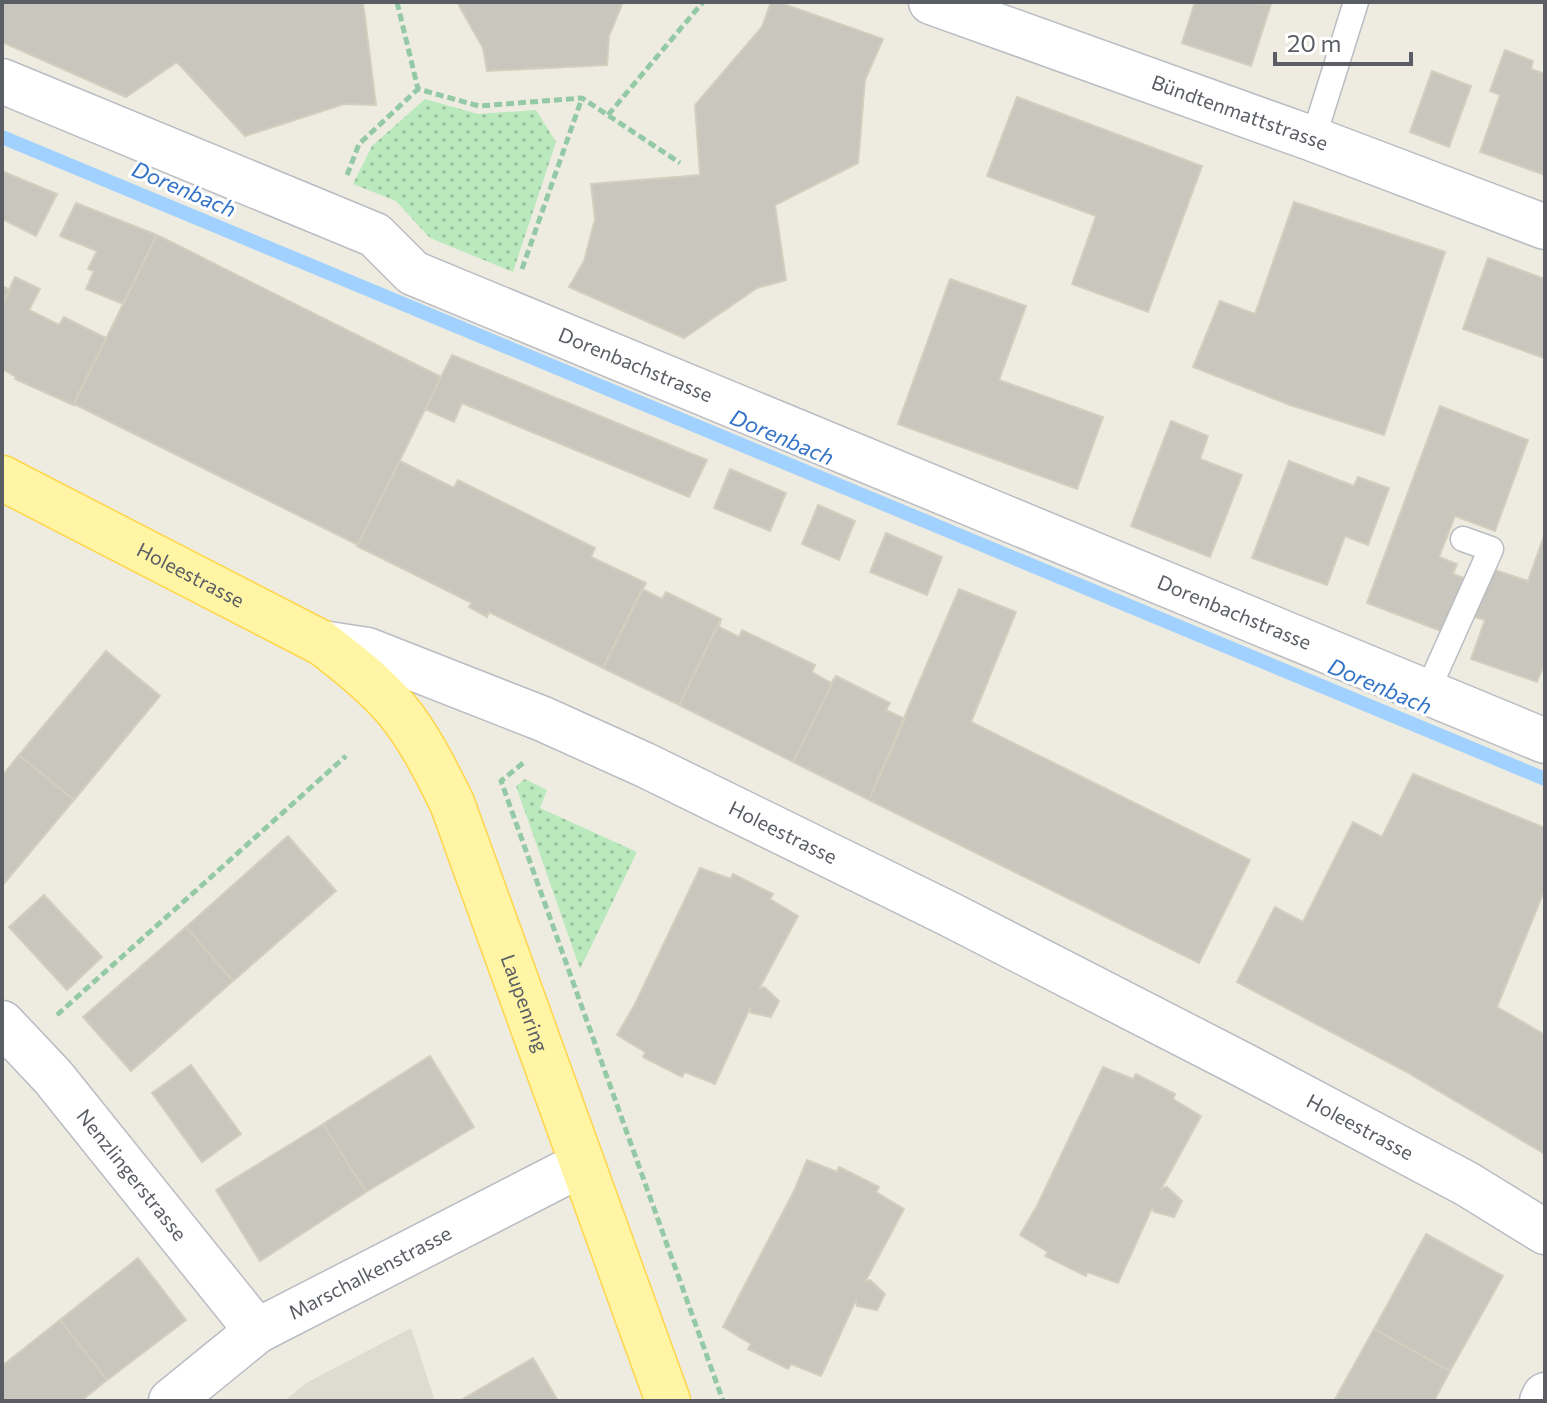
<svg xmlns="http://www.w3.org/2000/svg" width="1547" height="1403" font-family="Commissioner,sans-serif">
<defs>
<pattern id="grass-dots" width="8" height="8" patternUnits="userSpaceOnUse" patternTransform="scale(2)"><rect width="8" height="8" fill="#bae9bd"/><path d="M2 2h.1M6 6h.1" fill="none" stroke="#9ac09d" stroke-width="1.8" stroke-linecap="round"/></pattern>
</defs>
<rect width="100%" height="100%" fill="#eeece1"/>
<path fill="#dedbd0" d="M411,1328l24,73h-151l24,-19z"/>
<path fill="url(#grass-dots)" d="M425,99l53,15 58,-4 20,32 -43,130 -83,-34 -34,-37 -43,-17 19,-38z
M525,779l22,11 -7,18 97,44 -57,117 -64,-183z"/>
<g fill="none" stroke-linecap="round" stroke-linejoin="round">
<path stroke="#a0d1ff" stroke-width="14" d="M2,137l1543,642"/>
</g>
<path fill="#c9c6be" stroke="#d4cebf" stroke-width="2" d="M2,2h361l13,103 -32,-1 -99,32 -68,-74 -51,35 -124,-55z
M457,2h166l-14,34 -2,29 -120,6 -4,-23z
M771,2h7l105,37 -18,41 -7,83 -83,42 11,75 -29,8 -73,50 -115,-51 15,-26 11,-42 -4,-35 109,-9 -5,-70 67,-78z
M1195,2l76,2 -20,62 -69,-23z
M1505,50l28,11 -2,8 14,5v101l-65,-23 20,-57 -10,-4z
M1432,71l39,15 -22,61 -39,-15z
M1017,97l185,69 -54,146 -76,-28 24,-68 -109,-40z
M4,172l53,22 -21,42 -34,-17v-42z
M1294,202l151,50 -61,183 -94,-30 -97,-38 27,-66 35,13z
M76,203l81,32 -34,69 -37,-15 8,-18 -6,-2 9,-18 -37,-15z
M157,235l284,142 -83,168 -284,-141z
M1488,258l57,21 -1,79 -81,-29z
M15,277l25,12 -11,21 30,15 5,-8 42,21 -33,67 -58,-26 1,-2 -14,-8v-64z
M950,279l76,27 -27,74 104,37 -26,72 -179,-65z
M2,286l8,4 -8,15z
M452,355l255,105 -18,37 -227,-94 -8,19 -29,-13z
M1440,406l88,34 -33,91 -40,-15 -16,41 18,7 -4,10 14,5 -21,54 -79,-30z
M1171,421l37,15 -8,23 42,16 -32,82 -79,-31z
M400,461l54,27 4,-8 137,68 -4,9 55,26 -43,85 -114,-56 -2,5 -18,-10 3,-4 -115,-57z
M1289,461l65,25 4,-9 31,11 -21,57 -23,-9 -18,49 -75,-27z
M730,469l56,24 -16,38 -56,-23z
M818,505l37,16 -16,39 -37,-16z
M886,533l56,24 -15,38 -57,-23z
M1545,533v129l-8,20 -66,-23 14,-39 -10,-3 17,-48 36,12z
M642,589l20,10 4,-7 55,27 -42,86 -76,-37z
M959,589l57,23 -45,110 279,138 -51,103 -330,-163z
M721,619l-2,8 20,10 3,-7 73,35 -3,7 19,11 5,-7 -43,86 -114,-57z
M106,651l54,45 -86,104 -55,-45z
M836,676l54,27 -4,7 19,9 -36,81 -76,-38z
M19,755l55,45 -72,86v-110z
M1413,774l132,54v61l-48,118 48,28v119l-140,-83 -168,-89 38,-75 28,15 50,-100 29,15z
M288,836l48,55 -103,90 -47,-54z
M700,868l31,11 2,-5 40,20 -3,5 28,17 -39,73 5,-2 15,14 -8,16 -20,-4 -1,-5 -35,76 -30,-12 -3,5 -39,-20 2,-5 -28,-17 17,-29z
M44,895l58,62 -35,33 -58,-63z
M186,927l47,54 -102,90 -48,-54z
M430,1056l44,71 -108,65 -43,-68z
M191,1065l50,69 -39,28 -50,-69z
M1103,1067l30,12 3,-5 39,20 -2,5 28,17 -40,73 6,-2 15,14 -8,16 -20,-5 -2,-4 -34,75 -31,-11 -1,4 -41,-20 3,-4 -28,-17 17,-29z
M323,1124l43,68 -106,69 -44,-71z
M807,1160l30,12 2,-5 40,20 -3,5 28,17 -39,73 5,-2 15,14 -8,16 -20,-4 -1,-6 -35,76 -30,-12 -3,5 -40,-20 3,-5 -28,-17 71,-136z
M1426,1234l77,42 -53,95 -76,-42z
M138,1258l48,62 -79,60 -47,-60z
M60,1320l47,60 -26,21h-79v-35z
M1374,1329l76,42 -16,30h-100z
M533,1358l25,43h-94l-1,-2z"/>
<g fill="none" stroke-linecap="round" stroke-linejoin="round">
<defs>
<path id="service" d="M1313,139l43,-137
M1427,692l64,-143 -28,-10"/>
<g id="minor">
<path id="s1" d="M931,2l382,137 232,88"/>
<path id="s2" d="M2,81l373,154 38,38 1132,468"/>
<path id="s3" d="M2,1023l51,54 204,254"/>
<path id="s4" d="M171,1401l86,-70 325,-167"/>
<path d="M1542,1401l3,-6"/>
</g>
<g id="tertiary">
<path id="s5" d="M322,643l45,7 176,69 102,46 304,149 292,150 226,120 78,48"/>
</g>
<g id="primary">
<path id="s6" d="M2,478l320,165c27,21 53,41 75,67 23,28 39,61 55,93l216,598"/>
</g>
</defs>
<use href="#service" stroke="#b9bcc2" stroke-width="27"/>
<use href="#minor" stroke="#b9bcc2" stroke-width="47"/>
<use href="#tertiary" stroke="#b9bcc2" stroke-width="47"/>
<use href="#primary" stroke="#ffd549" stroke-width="47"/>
<path stroke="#93caa5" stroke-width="5" stroke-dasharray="8 4" stroke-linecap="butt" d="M397,2l21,87 61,17 103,-8 98,65
M608,115l95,-113
M347,175l12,-31 59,-55
M522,269l60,-171
M523,763l-22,18 222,620
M57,1015l289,-259"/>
<use href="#service" stroke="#fff" stroke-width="24"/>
<use href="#minor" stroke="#fff" stroke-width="44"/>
<use href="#tertiary" stroke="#fff" stroke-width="44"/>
<use href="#primary" stroke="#fff5a5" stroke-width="44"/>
</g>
<g text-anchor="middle" stroke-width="6" stroke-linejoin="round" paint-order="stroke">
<g font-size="20" fill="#5a5e64" stroke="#fff">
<text dy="7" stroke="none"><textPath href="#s1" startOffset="328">Bündtenmattstrasse</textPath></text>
<text dy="7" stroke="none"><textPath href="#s2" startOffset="698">Dorenbachstrasse</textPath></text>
<text dy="7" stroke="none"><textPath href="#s6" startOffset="212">Holeestrasse</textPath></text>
<text dy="7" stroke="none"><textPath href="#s2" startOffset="1346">Dorenbachstrasse</textPath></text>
<text dy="7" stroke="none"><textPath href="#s5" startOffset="500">Holeestrasse</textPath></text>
<text dy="7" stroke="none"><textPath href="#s6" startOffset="782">Laupenring</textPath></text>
<text dy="7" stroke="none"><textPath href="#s5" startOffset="1148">Holeestrasse</textPath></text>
<text dy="7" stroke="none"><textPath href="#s3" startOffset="200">Nenzlingerstrasse</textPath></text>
<text dy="7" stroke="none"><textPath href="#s4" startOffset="238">Marschalkenstrasse</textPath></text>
</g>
<g font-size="22" font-style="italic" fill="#3474c6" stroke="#fff">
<text transform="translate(184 189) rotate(23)" y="8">Dorenbach</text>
<text transform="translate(782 437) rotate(23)" y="8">Dorenbach</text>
<text transform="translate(1380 686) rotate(23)" y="8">Dorenbach</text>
</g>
</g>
<rect width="1547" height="1403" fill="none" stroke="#5a5e64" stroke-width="8"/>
<path d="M1275 52v12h136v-12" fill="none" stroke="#5a5e64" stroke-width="4"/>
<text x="1287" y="52" font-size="24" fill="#5a5e64" stroke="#ffffff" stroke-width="6" paint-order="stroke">20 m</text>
</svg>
